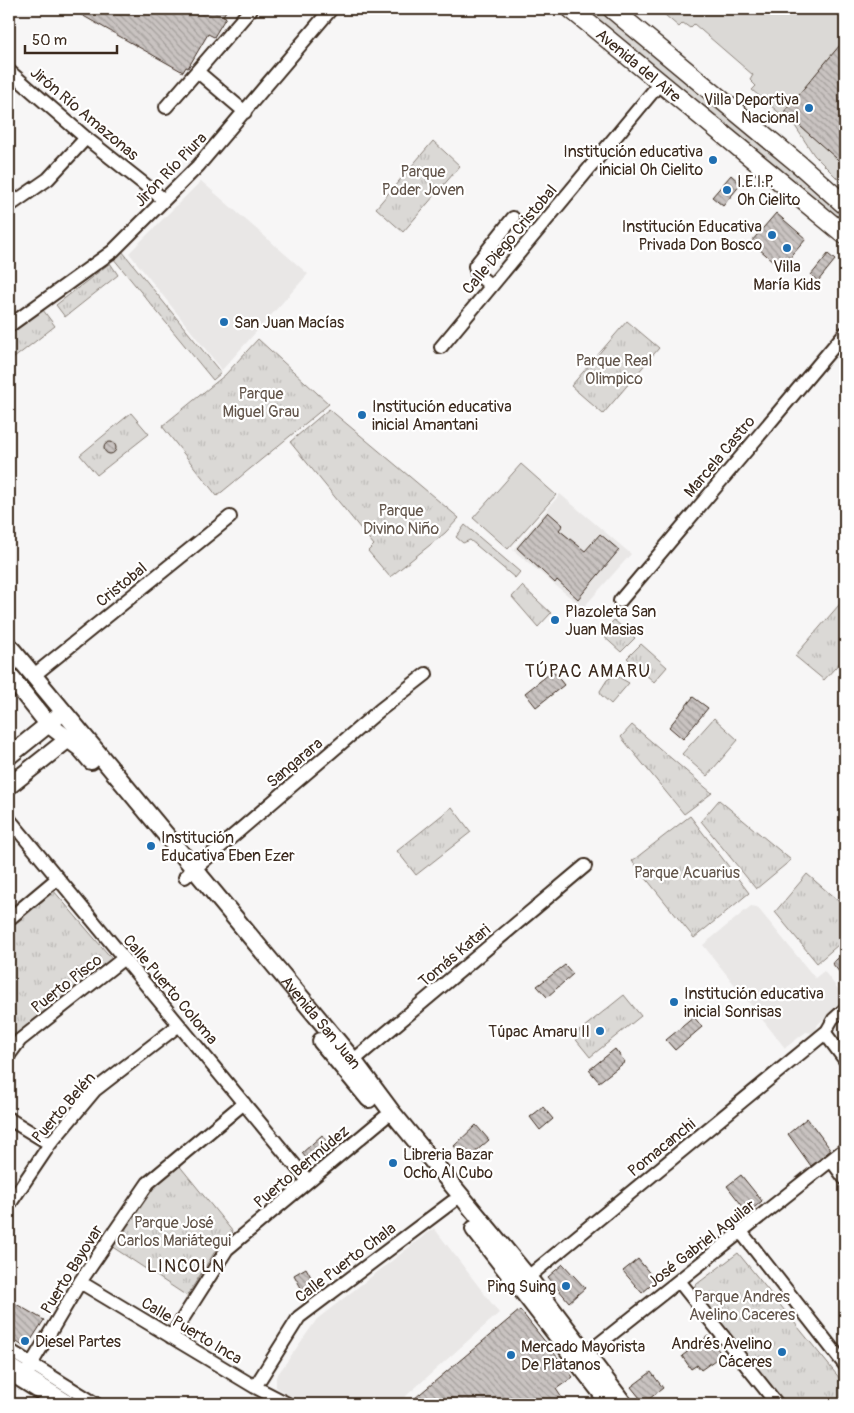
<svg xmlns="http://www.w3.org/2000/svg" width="854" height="1413" font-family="Pangolin,sans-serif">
<defs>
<pattern id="grass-tufts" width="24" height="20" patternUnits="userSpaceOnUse" patternTransform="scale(1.25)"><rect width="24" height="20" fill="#dbd9d6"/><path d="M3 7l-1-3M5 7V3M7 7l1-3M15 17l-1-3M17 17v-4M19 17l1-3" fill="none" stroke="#bdbab7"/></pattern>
<pattern id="building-back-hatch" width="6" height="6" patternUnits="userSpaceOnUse" patternTransform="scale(1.25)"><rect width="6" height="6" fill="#c9c3c1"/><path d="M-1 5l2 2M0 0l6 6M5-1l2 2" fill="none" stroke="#a49f9c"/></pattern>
</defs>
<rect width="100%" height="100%" fill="#f7f6f6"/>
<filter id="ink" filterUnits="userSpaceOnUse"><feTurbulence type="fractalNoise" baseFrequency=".02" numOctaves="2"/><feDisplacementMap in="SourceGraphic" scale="10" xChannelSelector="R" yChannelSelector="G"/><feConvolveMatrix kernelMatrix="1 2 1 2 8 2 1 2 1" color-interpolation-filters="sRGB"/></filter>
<g filter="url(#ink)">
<path fill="#e9e7e6" d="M201,181l107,93 -86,96 -93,-117z
M560,494l71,60 -48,54 -70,-58z
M751,906l6,1 58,71 9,-7 21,27v4l-27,22 -2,6 -4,3 -6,-1 -21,16 -82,-103z
M434,1228l65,85 -102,91h-95l-26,-17v-10l41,-58z"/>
<path fill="url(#grass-tufts)" stroke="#8b827a" d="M582,9h18l242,204 -7,7z
M433,141l27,25 -57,66 -27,-24z
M122,251l99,122 -8,7 -100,-122z
M110,263l8,12 -53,42 -9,-12z
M43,310l12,16 -46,36v-27z
M627,321l32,27 -56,66 -32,-28z
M258,339l71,65 -112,92 -55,-70 63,-51z
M329,409l130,109 -14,15 -55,44 -22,-26 6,-6 -84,-103z
M131,413l18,21 -52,41 -17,-20z
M465,525l55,47 -5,6 -45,-38 -7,3 -7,-6z
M522,586l29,27 -13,14 -26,-30z
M845,598v59l-21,23 -29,-24z
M614,620l21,18 -14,14 -20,-18z
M641,644l26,23 -13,15 -27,-24z
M615,675l14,8 -18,21 -10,-9 -1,-4 7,-11z
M632,725l80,68 -28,21 -63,-77z
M719,800l72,60 -35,29 -55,-68z
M452,807l19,25 -55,43 -19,-24z
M690,816l59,77 -55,45 -62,-77z
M807,874l38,33v32l-28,24 -42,-51z
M53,890l60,70 -98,76 -6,8v-118z
M624,995l17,21 -51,41 -17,-21z
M178,1164l55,68 -14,13 -32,51 -76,-50 41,-60z
M738,1253l107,132v19h-60l-96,-114z"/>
<path fill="#dbd9d6" stroke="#8b827a" d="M658,9h187v177l-31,-31 -19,-29 -43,-36 4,-4 -6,-6 3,-5 -59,-51 -4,4 -7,-5 -4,4z
M521,464l35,31 -48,54 -35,-31z
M714,718l24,22 -31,36 -25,-22z"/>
<path fill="url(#building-back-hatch)" stroke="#3b2a1e" d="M71,9h156l-4,7 3,1 -12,20 -6,-3 -20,34 -2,-1 -3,5z
M845,39v127l-61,-54z
M731,175l10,9 -18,22 -11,-9z
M776,213l30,26 -25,29 -30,-26z
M828,254l7,6 -17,21 -7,-6z
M104 448a6 6 0 1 1 12 0a6 6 0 1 1-12 0Z
M548,512l15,13 -4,5 26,21 15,-17 19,16 -41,49 -21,-19 -2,3 -38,-35z
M553,671l11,14 -28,22 -11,-14z
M693,697l15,11 -25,31 -14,-12z
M845,953v26l-13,-16z
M565,965l8,9 -26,23 -10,-11z
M694,1017l8,10 -27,23 -9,-10z
M615,1049l10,13 -26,20 -10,-12z
M543,1107l10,12 -13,11 -10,-13z
M807,1118l24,32 -20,16 -23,-32z
M476,1125l13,15 -23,20 -12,-14z
M322,1135l9,10 -21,18 -8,-10z
M741,1175l21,26 -14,12 -21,-27z
M638,1259l18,22 -14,12 -19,-22z
M563,1264l22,24 -16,14 -21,-25z
M306,1268l11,20 -12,7 -11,-20z
M9,1300l35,20 -18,28 -17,-11z
M520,1310l53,67 -17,12 10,15h-158z
M708,1336l14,19 -21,15 -4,-5 -6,4 -9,-13z
M651,1372l12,16 -19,15 -13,-16z"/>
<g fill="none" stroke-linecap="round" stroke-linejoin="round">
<defs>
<path id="pedestrian" d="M825,1033l8,-14 12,-11"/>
<path id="minor" d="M9,71l77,67 77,61
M198,72l47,40
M166,107l85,-98
M9,206l39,-27 38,-41
M491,286l-14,-12 -2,-8 38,-48
M9,326l104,-75 85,-85 133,-157
M441,347l219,-264
M620,601l225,-268
M33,676l197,-159
M9,819l299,362
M185,877l195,-167 46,-36
M9,919l49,-41
M9,1055l11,-15 104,-82
M348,1065l237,-199
M9,1119l41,25
M831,1160l14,19
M9,1205l41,-61 45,-54 84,-65
M741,1232l104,133
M679,1281l98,123
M80,1282l175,105 33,17
M522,1282l303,-249 20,27
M171,1337l56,-88 157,-131
M9,1350l87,54
M580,1359l265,-210
M23,1378l57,-96 68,-99 96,-80
M255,1387l44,-70 153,-115"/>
<g id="tertiary">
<path id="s1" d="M9,646l344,414 38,51 137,166 96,127"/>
<path d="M9,675l39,49 32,24 11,13"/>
<path d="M9,756l47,-38"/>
<path d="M9,786l67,-53"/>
<path d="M321,1041l48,58"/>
<path d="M474,1229l136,175"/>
</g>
<g id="secondary">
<path id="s2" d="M571,9l274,226"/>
<path d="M612,9l188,156 45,40"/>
</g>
<path id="primary" d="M9,1369l56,35"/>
</defs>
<use href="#pedestrian" stroke="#3b2a1e" stroke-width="14"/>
<use href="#minor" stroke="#3b2a1e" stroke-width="16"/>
<use href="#tertiary" stroke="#3b2a1e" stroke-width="20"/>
<use href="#secondary" stroke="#3b2a1e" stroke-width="21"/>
<use href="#primary" stroke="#3b2a1e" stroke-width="24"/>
<use href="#pedestrian" stroke="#fff" stroke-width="10"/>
<use href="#minor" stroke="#fff" stroke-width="12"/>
<use href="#tertiary" stroke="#fff" stroke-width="16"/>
<use href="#secondary" stroke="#fff" stroke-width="18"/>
<use href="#primary" stroke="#fff" stroke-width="20"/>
</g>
</g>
<g fill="#1f6fb2" stroke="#fff" stroke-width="2">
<circle cx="809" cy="108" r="5"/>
<circle cx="713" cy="160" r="5"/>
<circle cx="727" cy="190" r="5"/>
<circle cx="772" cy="235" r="5"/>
<circle cx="787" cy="248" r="5"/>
<circle cx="224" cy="322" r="5"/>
<circle cx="362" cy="415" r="5"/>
<circle cx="555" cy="620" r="5"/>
<circle cx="151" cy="846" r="5"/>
<circle cx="674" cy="1002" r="5"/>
<circle cx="600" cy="1031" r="5"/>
<circle cx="393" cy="1163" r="5"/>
<circle cx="566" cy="1286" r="5"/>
<circle cx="25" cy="1341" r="5"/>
<circle cx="782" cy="1352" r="5"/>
<circle cx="511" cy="1355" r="5"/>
</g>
<g text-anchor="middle" stroke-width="4.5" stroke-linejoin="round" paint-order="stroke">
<g font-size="16" fill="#3b2a1e" stroke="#fff">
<text dy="6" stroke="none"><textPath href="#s2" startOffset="88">Avenida del Aire</textPath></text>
<text transform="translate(85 113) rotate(40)" y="6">Jirón Río Amazonas</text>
<text transform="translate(170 169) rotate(-46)" y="6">Jirón Río Piura</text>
<text transform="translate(509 239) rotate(-50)" y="6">Calle Diego Cristobal</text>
<text transform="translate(719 456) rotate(-50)" y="6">Marcela Castro</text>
<text transform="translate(121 584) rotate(-39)" y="6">Cristobal</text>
<text transform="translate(294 762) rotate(-40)" y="6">Sangarara</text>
<text transform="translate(454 955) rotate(-40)" y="6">Tomás Katari</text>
<text transform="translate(66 983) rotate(-38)" y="6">Puerto Pisco</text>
<text transform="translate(171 989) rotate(50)" y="6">Calle Puerto Coloma</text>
<text dy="6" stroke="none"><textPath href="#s1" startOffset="489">Avenida San Juan</textPath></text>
<text transform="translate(63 1107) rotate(-49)" y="6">Puerto Belén</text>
<text transform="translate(661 1147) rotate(-39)" y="6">Pomacanchi</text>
<text transform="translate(301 1166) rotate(-40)" y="6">Puerto Bermúdez</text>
<text transform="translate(701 1243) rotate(-38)" y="6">José Gabriel Aguilar</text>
<text transform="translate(345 1262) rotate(-37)" y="6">Calle Puerto Chala</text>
<text transform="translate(71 1269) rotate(-58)" y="6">Puerto Bayovar</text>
<text transform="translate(192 1330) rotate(31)" y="6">Calle Puerto Inca</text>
</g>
<g font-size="16" fill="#3b2a1e" stroke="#fff" text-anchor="start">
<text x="799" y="105" text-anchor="end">Villa Deportiva<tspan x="799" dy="18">Nacional</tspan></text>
<text x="703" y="157" text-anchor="end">Institución educativa<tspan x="703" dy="18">inicial Oh Cielito</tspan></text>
<text x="737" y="187">I.E.I.P.<tspan x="737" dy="18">Oh Cielito</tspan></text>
<text x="762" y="232" text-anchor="end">Institución Educativa<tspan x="762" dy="18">Privada Don Bosco</tspan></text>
<text x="787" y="272" text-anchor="middle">Villa<tspan x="787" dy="18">María Kids</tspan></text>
<text x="234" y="328">San Juan Macías</text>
<text x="372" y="412">Institución educativa<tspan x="372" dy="18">inicial Amantani</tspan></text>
<text x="565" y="617">Plazoleta San<tspan x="565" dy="18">Juan Masias</tspan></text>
<text x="161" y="843">Institución<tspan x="161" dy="18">Educativa Eben Ezer</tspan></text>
<text x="684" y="999">Institución educativa<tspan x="684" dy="18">inicial Sonrisas</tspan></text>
<text x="590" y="1037" text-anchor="end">Túpac Amaru II</text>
<text x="403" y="1160">Libreria Bazar<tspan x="403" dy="18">Ocho Al Cubo</tspan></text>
<text x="556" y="1292" text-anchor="end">Ping Suing</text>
<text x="35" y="1347">Diesel Partes</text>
<text x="772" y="1349" text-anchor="end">Andrés Avelino<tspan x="772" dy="18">Cáceres</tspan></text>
<text x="521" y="1352">Mercado Mayorista<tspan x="521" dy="18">De Platanos</tspan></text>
</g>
<g font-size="16" fill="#63564c" stroke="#fff">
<text x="423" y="177">Parque<tspan x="423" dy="18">Poder Joven</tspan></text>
<text x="614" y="366">Parque Real<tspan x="614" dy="18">Olimpico</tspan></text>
<text x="261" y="399">Parque<tspan x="261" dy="18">Miguel Grau</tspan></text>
<text x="401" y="516">Parque<tspan x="401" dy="18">Divino Niño</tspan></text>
<text x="687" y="878">Parque Acuarius</text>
<text x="174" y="1228">Parque José<tspan x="174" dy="18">Carlos Mariátegui</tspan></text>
<text x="742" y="1302">Parque Andres<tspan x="742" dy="18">Avelino Caceres</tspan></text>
</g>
<g font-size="18" letter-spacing="1" fill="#3b2a1e" stroke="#fff">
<text x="588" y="677">TÚPAC AMARU</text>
<text x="186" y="1272">LINCOLN</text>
</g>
</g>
<rect width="854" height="1413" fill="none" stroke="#fff" stroke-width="30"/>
<rect x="15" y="15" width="824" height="1383" fill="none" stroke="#3b2a1e" stroke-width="2" filter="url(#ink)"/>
<path d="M25 45v8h92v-8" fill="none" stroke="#3b2a1e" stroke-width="2.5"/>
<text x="32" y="45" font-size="15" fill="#3b2a1e" stroke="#ffffff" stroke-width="4" paint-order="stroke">50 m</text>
</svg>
